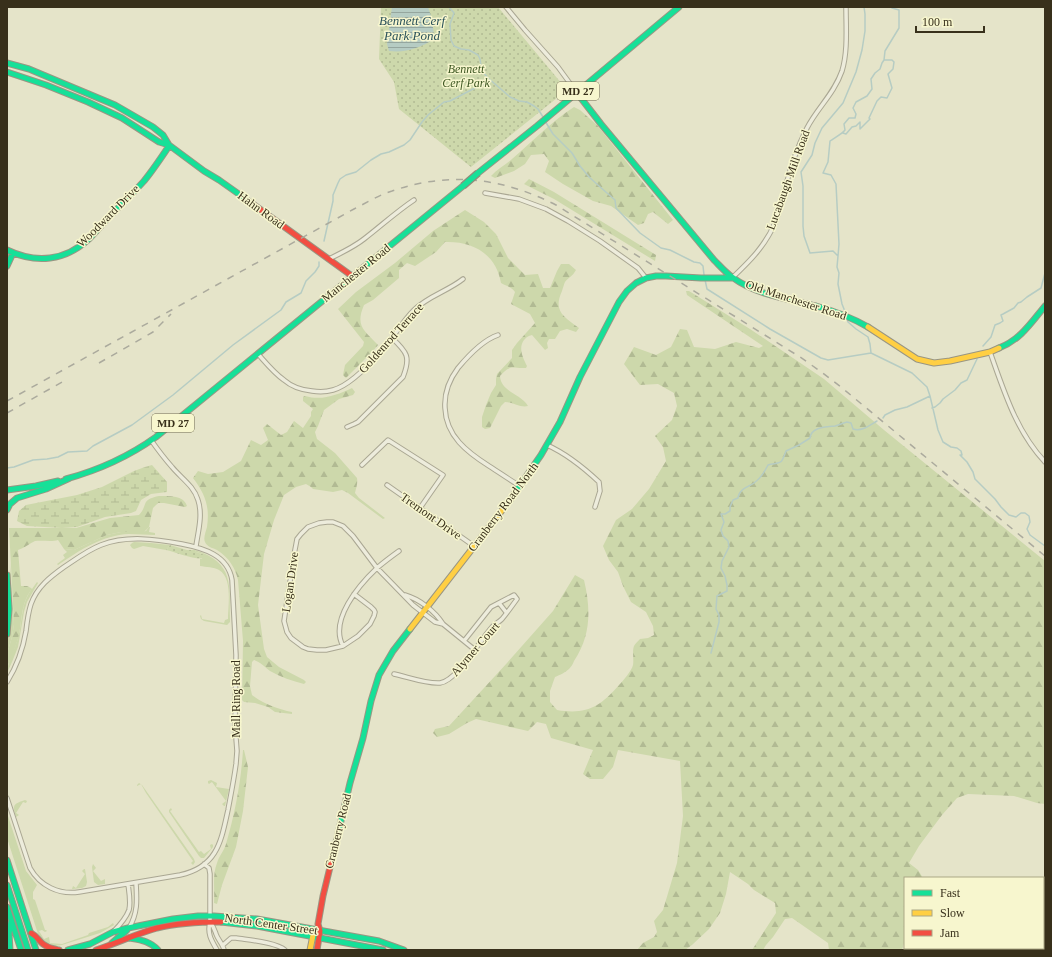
<svg xmlns="http://www.w3.org/2000/svg" width="1052" height="957" font-family="Georgia,serif">
<defs>
<pattern id="forest-firs" width="22" height="20" patternUnits="userSpaceOnUse"><rect width="22" height="20" fill="#cdd8ab"/><path d="M5 1l3.5 6h-7zM16 11l3.5 6h-7z" fill="#b1ba93"/></pattern>
<pattern id="wetland-marsh" width="20" height="14" patternUnits="userSpaceOnUse"><rect width="20" height="14" fill="#cdd8ab"/><path d="M1 5h8M5 5V1M11 12h8M15 12V8" fill="none" stroke="#b1ba93"/></pattern>
<pattern id="park-dots" width="8" height="8" patternUnits="userSpaceOnUse"><rect width="8" height="8" fill="#cdd8ab"/><path d="M2 2h.1M6 6h.1" fill="none" stroke="#b1ba93" stroke-width="1.8" stroke-linecap="round"/></pattern>
<pattern id="water-rules" width="6" height="5" patternUnits="userSpaceOnUse"><rect width="6" height="5" fill="#b6ccc3"/><path d="M0 2.5h6" fill="none" stroke="#95a69e"/></pattern>
</defs>
<rect width="100%" height="100%" fill="#e5e4c9"/>
<path fill="#cdd8ab" d="M149,527h1l-1,5 6,1v2c-9,0 -17,-1 -26,-1 -26,1 -49,16 -71,31l-1,-1 8,-6 -2,-3 4,-3 -3,-3 10,1 33,-15 14,-3h20l5,-1z
M134,542l17,1 19,2 -4,5 -23,-4 -9,3 -2,-1 -2,-3 2,-2z
M195,550c40,13 34,35 35,70v2l-3,3 -23,-4 -3,-2 -1,-3 1,-1 1,4 22,4 1,-3 3,-1c0,-13 5,-41 -9,-49 -5,-3 -13,-3 -19,-4v-7h2l1,-5 -7,-2z
M10,563l4,61 -2,13 -5,17v-11l2,-10z
M37,582l1,1 -11,19 -3,10 -6,35 -6,15 -5,11c0,-10 8,-24 11,-35 5,-17 2,-32 13,-48v-2l1,1z
M211,780l6,3 -1,4 13,2 -4,17h-1l-2,-2 4,-3 -14,-19 -3,2 -1,-1v-2z
M139,783l3,2 52,74 1,3 -2,3 -2,-2 2,-2 -47,-68 -5,-9 -4,2v-1z
M25,800l2,1 -1,2 -3,-1 -7,11 3,2 -3,2c-4,-12 -3,-13 9,-17z
M171,808l1,2 -2,1 29,41 2,-1 3,3 7,-5 -1,-4 2,-1 1,1v2l-9,11h-3l-2,-2 -30,-44v-2z
M7,813l19,58 11,14 -4,7v7l2,1 10,30h1l1,1 -2,1 -3,-2 -3,1 5,8 5,-2 1,6 12,1 26,-9 1,-2 19,-6 5,-4 1,2 -14,8 -38,12 -7,1 -6,-3 -1,1 -10,-10 -31,-96z
M93,864l3,4 -3,3 8,10 4,-2v5l-7,1 -4,-3 -2,-15z
M84,869h1l2,13 -1,4 -4,2 -10,1 1,-3 3,2 9,-14 -3,-3z"/>
<path fill="url(#forest-firs)" d="M574,107l6,3 17,15 76,95 -5,4 -15,-12 -5,2 -4,9 -6,2 -27,-19 -18,-5 -30,-17 -18,-12 4,-11 -5,-7 -13,1 -6,9 -11,7 -19,7 -4,-2c6,-7 14,-11 21,-17 20,-17 39,-37 62,-52z
M529,179l25,13 102,63 -1,6 -101,-62 -30,-15z
M465,210l19,12 12,12 12,24 17,17 13,-1 5,14h7l7,-17 4,-7h8l7,6c-4,7 -7,7 -11,12 -1,2 -2,6 -3,9 -9,20 1,25 17,37l-3,4 -9,-3 -7,2 -5,8h-6l-2,4 1,5 -3,2 -13,-15c-4,1 -5,2 -8,5 -6,8 -1,18 3,26l-1,2c-14,1 -14,-5 -26,8 1,16 21,18 28,30 -8,2 -15,-4 -23,-4l-4,4 -11,22 -5,1 -3,-2v-10l4,-12 5,-12 5,-8v-6l1,-5 15,-16v-8l5,-7 18,-20 -5,-9 -19,-10 4,-12c-3,-5 -9,-6 -14,-9 -5,-29 -28,-42 -56,-41l-9,10 -21,14 -8,-3 -8,7v8l-26,22 -9,5c-9,21 0,25 14,40l-5,6 -27,27 -3,-3 2,-10 18,-19 1,-4 -26,-33 18,-17 39,-29 38,-32z
M686,291h3l61,38 74,50 60,51 161,131v243l-8,-1 -23,-7 -46,-2 -11,4 -15,17 -23,31 -10,17 9,7 5,8h-18v62l-3,10h-73l-1,-7 -36,-25 -7,1 -12,18 -7,8 -3,5h-11l24,-37 -1,-10 -21,-13 -6,-6 -18,-12 -4,22 -6,19 -11,16 -17,16 -7,5h-48l6,-7 11,-6 3,-5 -3,-11 9,-11 14,-47 6,-47 -3,-55 -62,-11 -5,17 -10,12h-13l-7,-5 10,-24 -42,-12 -5,-14 -9,-2 -9,9 -52,-12 -9,4 -18,11 -12,3 -4,-4 2,-4 14,-3 58,-63 46,-52 22,-36 9,5c7,29 7,56 -10,81 -1,3 -3,6 -5,8 -3,3 -9,6 -14,8l-5,14v11l7,8c29,5 43,-3 62,-25 4,-4 13,-15 14,-20 1,-6 -1,-14 1,-19 1,-2 4,-5 6,-7l8,-1 6,-3 -1,-9 -7,-14 -15,-10 -8,-16 -5,-14 -9,-12 -6,-14 13,-26 16,-11 17,-20 17,-28 -3,-14 -8,-11 17,-16 5,-14 -3,-13 -16,-9 -18,1 -16,-21 10,-17 22,8 15,-8 9,-18 7,1 7,17 21,2 21,-7 23,6 4,-2 -76,-51z
M352,388l3,4 -2,3 -14,4 -15,11 -6,16 -3,6 2,7 18,14 22,25c1,6 -1,10 -2,15l4,5 26,20 -2,1 -35,-26 -6,-3 -9,2 -20,-3 -2,-2 -5,-3 -10,3 -12,8 -10,25 -10,34 -6,51 6,44 3,8 12,10 25,13 2,2 -2,2c-12,-3 -23,-7 -34,-13 -5,-4 -10,-9 -16,-11l-2,2 -2,24 2,9c12,9 26,14 40,17v2l-17,-2 -7,-5 -13,-4 -11,-1 -2,-2 1,-59 -5,-61c-3,-13 -9,-22 -21,-30 -4,-2 -10,-3 -12,-8 -2,-4 1,-11 2,-15 3,-21 -2,-33 -14,-49l5,-7 10,3 15,-2 18,-11 10,-21 10,5 7,-5 -5,-12 4,-4 14,11 6,-3 7,-11 9,7 8,-12v-4l2,-3 -10,-8v-4l2,-1c17,5 32,-1 47,-8z
M159,496c9,0 25,-1 28,10l-2,1 -21,-4h-6l-5,5 -4,19 -5,5h-23l-14,3 -33,15 -10,-1 -6,-9c-6,2 -16,0 -23,1 -5,2 -10,7 -17,9l3,36h6l4,2v2c-10,14 -9,29 -12,45 -3,11 -7,22 -12,32v-13l5,-17 2,-13 -5,-96h67l34,-10 29,-3c10,-11 1,-15 20,-19z
M243,750h1l4,17 -5,44 -7,36 -14,38 -5,19 -3,-1c1,-13 -2,-28 3,-40 2,-7 7,-12 9,-19 9,-31 15,-62 17,-94z"/>
<path fill="url(#wetland-marsh)" d="M152,465l15,17v10l-16,2 -10,6 -5,11 -5,2 -26,4 -28,10 -15,1 -35,-2 -10,-5 2,-10 7,-6 51,-10 25,-8 32,-16 11,-4z"/>
<path fill="url(#park-dots)" d="M381,7h117l69,83 -96,77 -72,-58 -5,-27 -15,-23z
M170,545l17,5h8l1,2 9,3v3c-8,3 -30,-6 -39,-8z"/>
<path fill="url(#water-rules)" d="M392,7h36l4,12 2,17v3c-14,9 -28,14 -45,12l-2,-7z"/>
<g fill="none" stroke-linecap="round" stroke-linejoin="round">
<path stroke="#b6ccc3" stroke-width="1.5" d="M449,7l5,6 -4,11 1,16 3,6 7,3 8,1 9,5 2,4 1,7 1,5 6,7 22,19 9,4 8,1 7,4 4,3 5,8
M545,121l8,13 19,19 8,13 9,11 10,9 16,14 1,8 24,25 21,15 9,2 24,12 6,1 3,3 1,9 3,14 63,40 51,29 7,2 43,-7 41,20 15,14 3,9 8,34 5,12 8,5 6,1 4,3 1,4h-2l7,7 6,10 2,7 20,20 6,8 8,8 7,2 5,-4h4l4,3 1,6 -3,7 3,6 15,11
M843,133l3,1 6,-7 4,-1 4,-4v7l10,-10 -1,-1 8,-17 4,-4 6,1 5,-10 -4,-14 5,-5 1,-7 -2,-2h-8
M324,241l9,-40v-6l5,-12 2,-4 6,-4 10,-3 15,-12 10,-6 8,-2 15,-7 6,-5 12,-18 6,-7 16,-13 6,-1 23,-12 18,-8
M838,256l1,-12 -3,-60 -5,-9 -8,-2 5,-11 2,-21c4,-3 12,-7 15,-11l-1,-6 5,-6h6l1,-4 -3,-6 3,-6 11,-6 5,-7 -1,-10 4,-6 5,-4 2,-6 2,-3 1,-9 14,-23v-18l-7,-2 -1,-1
M846,314l-4,-10 -4,-20 1,-11 -2,-6 1,-11 -5,-5 -23,2 -6,-17 -1,-10v-40l-2,-14 11,-17 3,-12 7,-15 21,-25 13,-31 6,-22 3,-19v-17l-1,-7
M847,318l1,4 8,7 12,8 2,7 1,9
M983,346l8,-9 4,-12 5,-2 3,-2 -2,-6 2,-1 11,-6 4,-5 3,-1 6,-5 14,-9 4,-15
M932,408l3,-1 5,-4 3,-4 12,-9 6,-7 6,-3 10,-21
M883,418l2,-3 10,-5 12,-3 23,-11
M7,468l7,-1 19,-7 14,-1 11,-2 10,-5 19,-1 6,-5 39,-21 41,-30 60,-50 48,-35 5,-8 15,-9 5,-12 9,-9 4,-6v-4
M711,653l8,-31v-7l-3,-6 1,-13 10,-5v-6l-2,-9 -4,-8 1,-7 7,-14 -1,-6 -5,-5 -2,-6 3,-8 -3,-8h4l5,-3v-4l3,-7 5,-2c1,-9 10,-11 16,-15 6,-4 11,-12 14,-18 14,-3 13,0 18,-14l13,-6 11,-7c1,-11 16,-11 25,-12 4,-1 8,-3 12,-4l4,1 2,6c9,3 17,-4 24,-8"/>
<defs>
<path id="street" d="M506,7l19,23 33,37 19,26
M485,193l34,6 27,10 22,12 32,20 38,27 8,10
M329,259c12,-6 25,-12 35,-20 17,-13 32,-27 50,-39
M732,278c18,-17 33,-32 43,-55 5,-12 7,-26 11,-38 5,-20 12,-39 21,-57 11,-21 27,-34 35,-57 6,-20 4,-43 4,-64
M498,335c-15,5 -30,21 -40,33 -9,12 -14,25 -13,40 1,28 22,44 44,58 11,7 21,14 31,20
M990,352c14,39 26,79 55,110
M258,354c8,9 16,19 26,26 8,7 17,10 28,11 7,1 14,1 21,-1 18,-5 37,-26 49,-40 12,-13 20,-28 32,-40 14,-14 34,-19 49,-31
M347,427l7,-3 4,-2 45,-45c8,-20 4,-25 -11,-39
M151,440c7,10 13,18 21,27 9,11 22,19 26,33 5,15 0,32 -2,46
M547,445c20,9 36,22 52,37l1,9 -5,16
M362,465l26,-25 55,35 -23,33
M387,485l87,61
M354,594l17,13 3,3 1,2 -1,4 -4,8 -12,12 -15,10 -17,4h-9l-9,-1 -5,-2 -12,-9 -4,-6 -3,-11 10,-66 3,-16 4,-5 7,-7 11,-4 8,-1h6l10,4 10,10 24,32 36,37 22,17 8,2
M405,595c14,4 30,16 38,29l32,26
M499,603l7,9
M343,646c-14,-26 16,-61 34,-78 7,-6 15,-12 22,-17
M394,674c14,3 32,10 46,9 17,-2 40,-43 52,-56 3,-3 7,-5 10,-8 5,-6 10,-13 15,-20l-3,-4 -23,12 -27,34
M7,682c10,-16 16,-33 19,-51 1,-9 2,-18 5,-27 6,-17 19,-27 33,-37 12,-8 24,-17 37,-22 26,-10 54,-6 81,-1 21,4 46,11 50,36l4,75 -1,70 2,26 -1,13c-2,15 -5,30 -8,46 -7,32 -11,57 -48,65l-101,17c-20,3 -39,-6 -49,-24l-23,-70
M204,864l5,4 1,6v48c-3,11 1,18 7,28
M210,922c4,5 4,6 6,12 2,6 7,10 8,16
M129,928c9,-15 8,-28 7,-45
M113,932c6,-6 13,-14 16,-22 2,-8 0,-18 -1,-26
M223,945l8,-7h5c12,2 40,4 49,12"/>
<path id="fast" d="M7,63l22,6 86,36 38,22 10,8 6,10
M7,72l39,13 42,17 34,16 37,24 10,3 35,26 15,9 31,22
M577,93l24,31 113,136c6,6 11,12 18,17 24,18 56,22 84,29 18,5 35,11 52,21
M478,173l59,-47 142,-119
M7,250c29,14 58,11 82,-11 8,-8 15,-17 23,-25 11,-11 22,-22 32,-33 9,-11 17,-23 25,-35
M7,266l6,-13
M999,348c21,-8 32,-25 46,-42
M66,479c33,-9 62,-22 90,-42l307,-251
M7,490l29,-4 22,-5
M510,500l31,-45 19,-33 20,-45 39,-75 8,-11 9,-8 10,-5 10,-2h10l35,2h31
M7,510l3,-6 7,-6 29,-9 24,-11
M7,575l2,34 -2,25
M332,859l18,-76 13,-45 8,-37 8,-26 14,-24 17,-22
M7,860l29,90
M7,885l21,65
M7,907l14,43
M221,922l36,4 126,24
M129,938c12,2 21,3 29,12
M112,943l15,-13
M10,950l-1,-17 2,-11
M68,950l22,-6 23,-12 15,-4 45,-9 25,-3h16l43,3 122,22 25,9"/>
<path id="slow" d="M868,327l49,32 17,4 16,-2 40,-9 9,-4
M410,629l100,-129
M310,950l3,-15"/>
<path id="jam" d="M250,202l102,74
M31,933c7,4 7,7 12,11 5,4 11,5 16,6
M96,950c21,-7 40,-16 61,-22 21,-5 43,-6 64,-6
M317,950l3,-19 -2,-7 5,-28 9,-37"/>
</defs>
<use href="#street" stroke="#aaa793" stroke-width="5.5"/>
<use href="#fast" stroke="#999683" stroke-width="7"/>
<use href="#slow" stroke="#999683" stroke-width="7"/>
<use href="#jam" stroke="#999683" stroke-width="7"/>
<use href="#street" stroke="#edecdc" stroke-width="3.5"/>
<use href="#fast" stroke="#16e098" stroke-width="5"/>
<use href="#slow" stroke="#ffcf43" stroke-width="5"/>
<use href="#jam" stroke="#f24e42" stroke-width="5"/>
<path stroke="#abaa9d" stroke-width="1.5" stroke-dasharray="7 7" stroke-linecap="butt" d="M99,363l54,-31 18,-18
M7,401l347,-192c12,-6 25,-14 38,-18 58,-20 111,-13 164,14l244,152 20,14 21,16 204,169
M7,413l57,-32"/>
<defs>
<path id="fast-bridge" d="M463,186l15,-13"/>
</defs>
<use href="#fast-bridge" stroke="#8f8c7a" stroke-width="8" stroke-linecap="butt"/>
<use href="#fast-bridge" stroke="#16e098" stroke-width="5.5"/>
</g>
<g text-anchor="middle" stroke-width="3" stroke-linejoin="round" paint-order="stroke">
<g fill="#f7f6ce" stroke="#716b51" stroke-width="1">
<rect x="557" y="82" width="42" height="18" rx="3"/>
<rect x="152" y="414" width="42" height="18" rx="3"/>
</g>
<g font-size="11" font-weight="bold" fill="#38301b">
<text x="578" y="95">MD 27</text>
<text x="173" y="427">MD 27</text>
</g>
<g font-size="12" font-style="italic" fill="#3c5621" stroke="#f7f6ce">
<text x="466" y="73">Bennett<tspan x="466" dy="14">Cerf Park</tspan></text>
</g>
<g font-size="12" fill="#38301b" stroke="#f7f6ce">
<text transform="translate(788 180) rotate(-70)" y="4">Lucabaugh Mill Road</text>
<text transform="translate(261 210) rotate(36)" y="4">Hahn Road</text>
<text transform="translate(108 216) rotate(-45)" y="4">Woodward Drive</text>
<text transform="translate(356 273) rotate(-39)" y="4">Manchester Road</text>
<text transform="translate(796 300) rotate(18)" y="4">Old Manchester Road</text>
<text transform="translate(391 338) rotate(-48)" y="4">Goldenrod Terrace</text>
<text transform="translate(503 507) rotate(-53)" y="4">Cranberry Road North</text>
<text transform="translate(431 516) rotate(35)" y="4">Tremont Drive</text>
<text transform="translate(290 582) rotate(-82)" y="4">Logan Drive</text>
<text transform="translate(475 649) rotate(-49)" y="4">Alymer Court</text>
<text transform="translate(236 699) rotate(-90)" y="4">Mall Ring Road</text>
<text transform="translate(338 831) rotate(-76)" y="4">Cranberry Road</text>
<text transform="translate(271 924) rotate(8)" y="4">North Center Street</text>
</g>
<g font-size="13" font-style="italic" fill="#2a5159" stroke="#f7f6ce">
<text x="412" y="25">Bennett Cerf<tspan x="412" dy="15">Park Pond</tspan></text>
</g>
</g>
<rect width="1052" height="957" fill="none" stroke="#38301b" stroke-width="16"/>
<rect x="904" y="877" width="140" height="72" fill="#f7f6ce" stroke="#aba786"/>
<rect x="912" y="890" width="20" height="6" fill="#16e098" stroke="#aba786"/>
<text x="940" y="897" font-size="12" fill="#38301b">Fast</text>
<rect x="912" y="910" width="20" height="6" fill="#ffcf43" stroke="#aba786"/>
<text x="940" y="917" font-size="12" fill="#38301b">Slow</text>
<rect x="912" y="930" width="20" height="6" fill="#f24e42" stroke="#aba786"/>
<text x="940" y="937" font-size="12" fill="#38301b">Jam</text>
<path d="M916 26v6h68v-6" fill="none" stroke="#38301b" stroke-width="2"/>
<text x="922" y="26" font-size="12" fill="#38301b" stroke="#f7f6ce" stroke-width="3" paint-order="stroke">100 m</text>
</svg>
